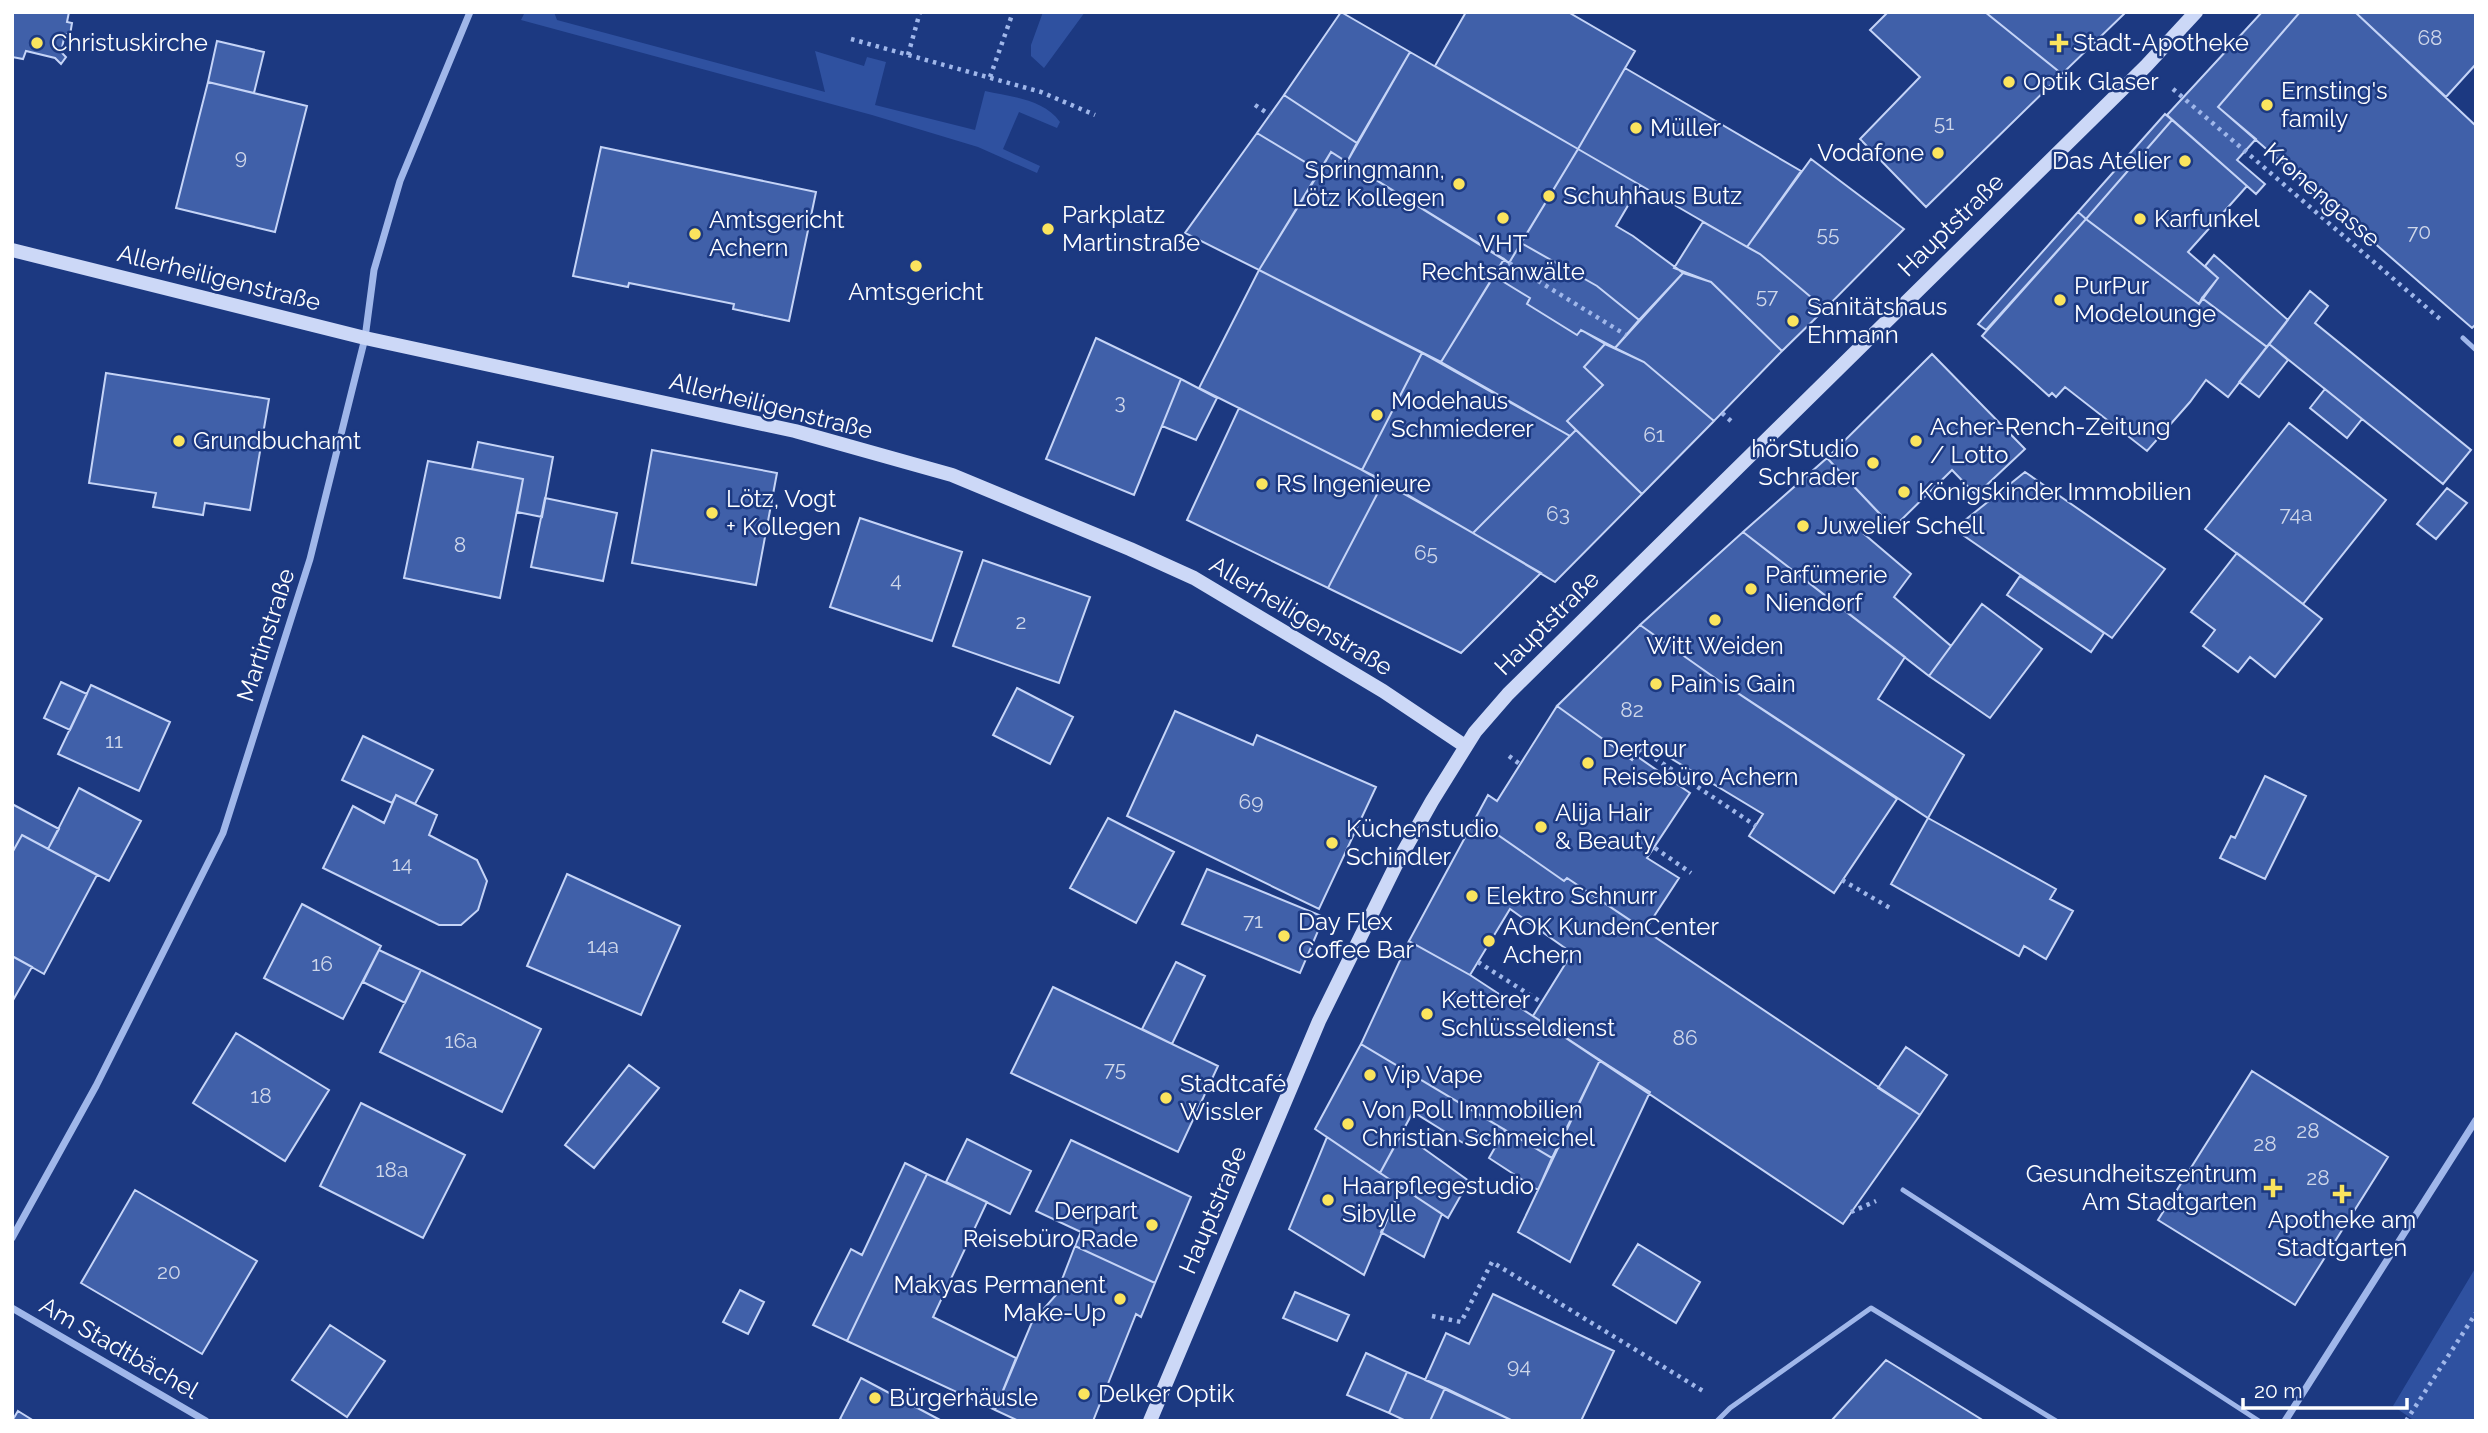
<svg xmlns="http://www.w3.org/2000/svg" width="2488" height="1433" font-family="Raleway,sans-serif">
<rect width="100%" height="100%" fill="#1c3981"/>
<path fill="#2f51a0" d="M525,12h29l3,8 268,72 -10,-41 49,15 3,-9 19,5 -11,43 100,25 10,-39c27,6 58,8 75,31l-3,6 -38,-16 -16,37 37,17 -3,7 -59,-26 -106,-32 -351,-95z
M1043,12h42l-41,56 -13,-12v-11z
M2476,1267v154h-61l-22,-15z"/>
<path fill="#4060a9" stroke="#c5d4f7" stroke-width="2" d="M12,12h57l-2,10 5,1 -2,12 -5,-1 -4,18 5,5 -5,7 -6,-6 -29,-7 -3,8 -11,-2z
M1341,12l69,40 -53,91 -73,-48z
M1466,12h102l67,39 -57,98 -143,-83z
M1888,12h97l77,62 -136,133 -66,-68 60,-62 -50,-47z
M1985,12h141l-64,62z
M2262,12h38l-82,95 38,32 -19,21 28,24 -9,10 -89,-79z
M2300,12h55l121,114v198l-4,4 -254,-221z
M2355,12h121v52l-30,33z
M217,41l47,11 -10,41 -46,-11z
M1410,52l168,97 -69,114 -162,-101z
M1625,68l176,103 -54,76 -169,-98z
M208,82l99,24 -32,126 -99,-24z
M1284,95l73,48 -10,19 -16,-10 -11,19 -63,-38z
M2165,114l7,6 -86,99 -8,-7z
M2172,120l75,66 -59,66 30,26 -19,26 -113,-85z
M1257,133l63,38 -61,99 -74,-37z
M601,147l215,45 -27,129 -56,-12 1,-5 -105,-21 -1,4 -55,-11z
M1578,149l62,36 -24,41 17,10 50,37 -44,47 -42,-34 -76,-43z
M1331,152l173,107 -63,103 -182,-92z
M1811,159l93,70 -79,80 -65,-55 -13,-7z
M2078,212l8,7 -100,111 -8,-6z
M2086,219l113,85 3,-6 65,49 -39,50 -22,-17 -16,22 -43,49 -82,-64 -9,10 -4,-4 -3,3 -67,-60z
M1703,222l57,32 65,55 -43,42 -71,-69 -37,-14z
M1521,243l76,43 42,34 -24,28 -34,-18 -4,5 -50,-31 3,-6 -36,-22 10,-17 5,4z
M2214,255l74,65 -21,27 -65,-49 16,-20 -13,-12z
M1259,270l163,83 -60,117 -163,-82z
M1683,273l28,9 71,69 -68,70 -70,-59 -29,-14z
M1494,276l36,22 -3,6 50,31 4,-5 24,14 -21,23 19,18 -36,36 9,9 -6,6 -129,-74z
M2310,291l18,15 -13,17 156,127 -28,34 -174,-140z
M1096,338l85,41 -47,116 -88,-36z
M1605,344l39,18 70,59 -72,73 -75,-73 36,-36 -19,-18z
M2269,344l19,16 -29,37 -20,-15z
M1422,353l148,83 -97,97 -111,-63z
M1932,354l93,95 -49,46 -24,-25 -59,58 -66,-70z
M106,373l163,26 -19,111 -45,-7 -2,12 -50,-8 3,-14 -67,-10z
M1181,379l36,19 -21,42 -34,-14z
M2325,389l37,30 -15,19 -37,-30z
M1239,408l145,73 -56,107 -141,-68z
M2289,423l97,77 -83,104 -98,-75z
M1576,430l66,64 -87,88 -82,-49z
M478,442l75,15 -11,60 -25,-5 6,-33 -51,-10z
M652,450l125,23 -21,112 -124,-22z
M1827,458l56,59 -19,17 47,40 -17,23 57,49 -22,30 -186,-144z
M428,461l95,18 -23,119 -96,-20z
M2025,472l140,97 -53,69 -158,-109z
M1384,481l157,92 -80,80 -133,-65z
M2447,488l20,15 -31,36 -19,-15z
M545,498l72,15 -14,68 -72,-14z
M860,518l102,34 -30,89 -102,-34z
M1743,532l162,125 -27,42 86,56 -36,63 -213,-140 -75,-53z
M2237,553l85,66 -47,58 -25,-20 -12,15 -35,-26 12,-16 -24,-18z
M983,560l107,37 -31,86 -106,-37z
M2020,576l84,57 -13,19 -84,-57z
M1982,604l60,45 -52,69 -61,-42z
M1640,625l75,53 182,121 -63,94 -85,-57 14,-22 -116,-70 -15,16 -75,-54z
M61,682l26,12 -17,36 -26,-12z
M91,685l79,37 -31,69 -81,-37z
M1017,688l56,29 -23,47 -57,-29z
M1557,706l75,54 3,-5 55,38 -43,65 32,20 -34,52 -78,-52 -3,3 -89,-62 13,-24 9,6z
M1175,711l78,34 4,-10 119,52 -57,122 -192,-93z
M363,736l70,34 -18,34 -19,-9 -4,8 -50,-23z
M2265,776l41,20 -41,83 -45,-21 11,-22 4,2z
M79,788l62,33 -32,60 -61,-32z
M396,795l41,20 -8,20 48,25 10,21 -9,29 -17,15h-22l-116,-57 30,-62 31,17z
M12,804l47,25 -11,20 -26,-14 -10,18z
M1108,818l66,34 -38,71 -66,-35z
M1928,818l128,71 -6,10 23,12 -27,48 -22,-13 -5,10 -128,-72z
M1475,819l89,62 3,-3 353,237 -77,109 -310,-208 39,-63 -62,-44 -40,66 -61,-34z
M22,835l75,40 -53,99 -32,-18v-103z
M1207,869l117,48 -24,56 -118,-49z
M567,874l113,52 -39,89 -114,-49z
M302,904l79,42 -38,73 -79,-41z
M1409,941l61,34 130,85 -48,98 -191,-114z
M379,950l42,20 -16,33 -42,-21z
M12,956l20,11 -20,35z
M1176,962l29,14 -33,68 -30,-15z
M421,970l120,59 -39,83 -122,-60z
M1053,987l165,79 -40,86 -167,-79z
M236,1033l93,57 -44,71 -92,-58z
M1361,1044l144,86 -9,17 -19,-13 -9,12 -55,-34 -33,61 -65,-44z
M1906,1047l41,28 -27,40 -42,-27z
M1600,1060l50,32 -80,170 -52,-30z
M629,1065l30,23 -65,80 -29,-23z
M2252,1071l136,86 -93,148 -137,-85z
M361,1103l104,52 -42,83 -103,-52z
M1505,1130l47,28 -14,32 -49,-32z
M1402,1133l67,48 -21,37 -68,-45z
M1327,1137l74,50 -37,88 -75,-46z
M967,1139l64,32 -21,43 -64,-32z
M1071,1140l120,57 -36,86 -80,-37 6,-14 -45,-21z
M905,1163l22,11 -80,167 -34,-16 38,-76 11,6z
M927,1174l60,28 -54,115 83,41 -21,52 -148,-69z
M1401,1187l41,27 -18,43 -43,-25z
M135,1190l122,71 -55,93 -121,-71z
M1638,1244l62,38 -24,41 -63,-38z
M1075,1246l80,37 -14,34 -5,-3 -43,107h-74l-24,-11 37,-88 24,-27z
M740,1290l24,12 -16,32 -25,-12z
M1295,1292l54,23 -12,26 -54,-23z
M1493,1294l121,57 -33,70h-68l-88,-41 21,-47 23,11z
M330,1325l55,36 -38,56 -55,-37z
M1366,1353l41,19 -18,41 -42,-18z
M1886,1360l98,61h-153z
M1407,1372l38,16 -15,33h-24l-17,-8z
M861,1378l81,43h-98l-4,-2z
M1445,1388l68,33h-83z
M18,1411l16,10h-22z"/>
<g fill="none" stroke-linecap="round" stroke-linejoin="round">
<path stroke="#a0b7ea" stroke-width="4.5" stroke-dasharray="3.5 5" stroke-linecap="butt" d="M851,39l190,53 54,23
M908,55l12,-43
M990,77l23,-65
M2173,89l267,230
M1255,105l15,10
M1509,263l117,72
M1722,413l10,9
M1641,749l115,77
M1509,756l12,9
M1655,848l36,25
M1842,880l48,28
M1478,962l63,40
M1851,1212l25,-11
M1432,1316l29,6 31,-60 211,129
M2406,1421l70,-108"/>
<path stroke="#a0b7ea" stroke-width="5" d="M2463,338l13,12
M1903,1190l356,231
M1717,1421l13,-13 141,-100 185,113"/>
<path stroke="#a0b7ea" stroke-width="7" d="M12,1238l84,-152 127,-253 87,-274 55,-221 9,-68 26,-89 70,-169
M12,1308l194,113
M2285,1421l191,-301"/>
<path stroke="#ccd8f7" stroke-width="14" d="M12,250l353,88 430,93 157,44 178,74 64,29 189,113 82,55
M1150,1421l169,-400 77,-156 36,-64 43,-69 33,-38 638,-628 50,-54"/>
</g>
<g fill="#fae45e" stroke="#1c3981" stroke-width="2.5">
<circle cx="37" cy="43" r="7"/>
<path d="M2055.5 32.5h7v7h7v7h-7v7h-7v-7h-7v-7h7z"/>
<circle cx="2009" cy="82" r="7"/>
<circle cx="2267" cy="105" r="7"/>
<circle cx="1636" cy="128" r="7"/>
<circle cx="1938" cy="153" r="7"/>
<circle cx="2185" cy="161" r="7"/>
<circle cx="1459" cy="184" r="7"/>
<circle cx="1549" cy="196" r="7"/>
<circle cx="1503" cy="218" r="7"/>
<circle cx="2140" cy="219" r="7"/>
<circle cx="1048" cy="229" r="7"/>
<circle cx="695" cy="234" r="7"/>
<circle cx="916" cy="266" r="7"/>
<circle cx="2060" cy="300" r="7"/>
<circle cx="1793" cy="321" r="7"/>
<circle cx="1377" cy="415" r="7"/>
<circle cx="179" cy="441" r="7"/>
<circle cx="1916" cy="441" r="7"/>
<circle cx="1873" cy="463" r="7"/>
<circle cx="1262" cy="484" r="7"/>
<circle cx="1904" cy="492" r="7"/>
<circle cx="712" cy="513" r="7"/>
<circle cx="1803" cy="526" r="7"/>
<circle cx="1751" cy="589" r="7"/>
<circle cx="1715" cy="620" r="7"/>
<circle cx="1656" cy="684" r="7"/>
<circle cx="1588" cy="763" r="7"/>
<circle cx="1541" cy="827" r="7"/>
<circle cx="1332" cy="843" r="7"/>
<circle cx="1472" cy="896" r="7"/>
<circle cx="1284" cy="936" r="7"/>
<circle cx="1489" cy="941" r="7"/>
<circle cx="1427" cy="1014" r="7"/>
<circle cx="1370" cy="1075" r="7"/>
<circle cx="1166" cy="1098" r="7"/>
<circle cx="1348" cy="1124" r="7"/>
<path d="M2269.5 1177.5h7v7h7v7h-7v7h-7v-7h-7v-7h7z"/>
<path d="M2338.5 1183.5h7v7h7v7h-7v7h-7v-7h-7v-7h7z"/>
<circle cx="1328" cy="1200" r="7"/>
<circle cx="1152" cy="1225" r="7"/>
<circle cx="1120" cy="1299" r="7"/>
<circle cx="1084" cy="1394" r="7"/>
<circle cx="875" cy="1398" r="7"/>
</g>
<g text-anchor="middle" stroke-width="5" stroke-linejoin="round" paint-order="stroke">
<g font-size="21" fill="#cfd7ea">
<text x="2430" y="45">68</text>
<text x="1944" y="130">51</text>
<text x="241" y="164">9</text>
<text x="2419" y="239">70</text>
<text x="1828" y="241">55</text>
<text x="1767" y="303">57</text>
<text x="1120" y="409">3</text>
<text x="1654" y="442">61</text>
<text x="1558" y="521">63</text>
<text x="2296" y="521">74a</text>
<text x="460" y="552">8</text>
<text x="1426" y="560">65</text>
<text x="896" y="587">4</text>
<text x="1021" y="629">2</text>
<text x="1632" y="717">82</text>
<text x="114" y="748">11</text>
<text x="1251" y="809">69</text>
<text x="402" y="871">14</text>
<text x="1253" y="928">71</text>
<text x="603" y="953">14a</text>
<text x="322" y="971">16</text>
<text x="1685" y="1045">86</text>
<text x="461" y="1048">16a</text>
<text x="1115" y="1076">75</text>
<text x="261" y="1103">18</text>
<text x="2308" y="1138">28</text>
<text x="2265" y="1151">28</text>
<text x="392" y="1177">18a</text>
<text x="2318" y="1185">28</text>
<text x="169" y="1279">20</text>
<text x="1519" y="1373">94</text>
</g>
<g font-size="24" fill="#fff" stroke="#1c3981" text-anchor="start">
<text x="51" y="51">Christuskirche</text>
<text x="2073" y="51">Stadt-Apotheke</text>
<text x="2023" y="90">Optik Glaser</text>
<text x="2281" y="99">Ernsting's<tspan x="2281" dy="28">family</tspan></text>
<text x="1650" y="136">Müller</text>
<text x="1924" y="161" text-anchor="end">Vodafone</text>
<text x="2171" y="169" text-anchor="end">Das Atelier</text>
<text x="1445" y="178" text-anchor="end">Springmann,<tspan x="1445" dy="28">Lötz Kollegen</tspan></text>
<text x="1563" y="204">Schuhhaus Butz</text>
<text x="1062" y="223">Parkplatz<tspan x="1062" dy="28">Martinstraße</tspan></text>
<text x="2154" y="227">Karfunkel</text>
<text x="709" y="228">Amtsgericht<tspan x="709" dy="28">Achern</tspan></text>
<text x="1503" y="252" text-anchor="middle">VHT<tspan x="1503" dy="28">Rechtsanwälte</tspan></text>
<text x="2074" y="294">PurPur<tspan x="2074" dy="28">Modelounge</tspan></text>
<text x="916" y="300" text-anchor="middle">Amtsgericht</text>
<text x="1807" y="315">Sanitätshaus<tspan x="1807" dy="28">Ehmann</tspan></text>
<text x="1391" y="409">Modehaus<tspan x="1391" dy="28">Schmiederer</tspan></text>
<text x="1930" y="435">Acher-Rench-Zeitung<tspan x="1930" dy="28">/ Lotto</tspan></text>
<text x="193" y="449">Grundbuchamt</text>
<text x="1859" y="457" text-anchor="end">hörStudio<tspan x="1859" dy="28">Schrader</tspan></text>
<text x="1276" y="492">RS Ingenieure</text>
<text x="1918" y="500">Königskinder Immobilien</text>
<text x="726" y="507">Lötz, Vogt<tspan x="726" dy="28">+ Kollegen</tspan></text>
<text x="1817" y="534">Juwelier Schell</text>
<text x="1765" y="583">Parfümerie<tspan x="1765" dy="28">Niendorf</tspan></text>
<text x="1715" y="654" text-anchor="middle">Witt Weiden</text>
<text x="1670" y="692">Pain is Gain</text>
<text x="1602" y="757">Dertour<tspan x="1602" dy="28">Reisebüro Achern</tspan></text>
<text x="1555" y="821">Alija Hair<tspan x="1555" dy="28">&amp; Beauty</tspan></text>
<text x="1346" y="837">Küchenstudio<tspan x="1346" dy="28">Schindler</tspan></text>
<text x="1486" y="904">Elektro Schnurr</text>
<text x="1298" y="930">Day Flex<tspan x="1298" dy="28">Coffee Bar</tspan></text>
<text x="1503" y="935">AOK KundenCenter<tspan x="1503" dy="28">Achern</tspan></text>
<text x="1441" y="1008">Ketterer<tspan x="1441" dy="28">Schlüsseldienst</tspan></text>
<text x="1384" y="1083">Vip Vape</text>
<text x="1180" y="1092">Stadtcafé<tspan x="1180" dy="28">Wissler</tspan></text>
<text x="1362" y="1118">Von Poll Immobilien<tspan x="1362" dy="28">Christian Schmeichel</tspan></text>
<text x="2257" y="1182" text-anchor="end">Gesundheitszentrum<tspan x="2257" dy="28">Am Stadtgarten</tspan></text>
<text x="1342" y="1194">Haarpflegestudio<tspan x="1342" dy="28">Sibylle</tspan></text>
<text x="1138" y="1219" text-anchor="end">Derpart<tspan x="1138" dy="28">Reisebüro Rade</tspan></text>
<text x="2342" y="1228" text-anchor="middle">Apotheke am<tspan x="2342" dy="28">Stadtgarten</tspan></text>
<text x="1106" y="1293" text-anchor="end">Makyas Permanent<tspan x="1106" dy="28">Make-Up</tspan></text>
<text x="1098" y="1402">Delker Optik</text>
<text x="889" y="1406">Bürgerhäusle</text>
</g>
<g font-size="24" fill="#fff" stroke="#1c3981">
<text transform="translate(2322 195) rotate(41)" y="8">Kronengasse</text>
<text transform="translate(1951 225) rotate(-44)" y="8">Hauptstraße</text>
<text transform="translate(219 278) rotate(14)" y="8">Allerheiligenstraße</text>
<text transform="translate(771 406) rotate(14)" y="8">Allerheiligenstraße</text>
<text transform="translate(1301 616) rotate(31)" y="8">Allerheiligenstraße</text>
<text transform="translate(1547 623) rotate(-45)" y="8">Hauptstraße</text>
<text transform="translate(266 635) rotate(-72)" y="8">Martinstraße</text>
<text transform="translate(1213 1210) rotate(-67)" y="8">Hauptstraße</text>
<text transform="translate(119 1348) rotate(30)" y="8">Am Stadtbächel</text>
</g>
</g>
<rect width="2488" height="1433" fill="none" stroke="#ffffff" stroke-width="28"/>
<path d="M2243 1398v10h164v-10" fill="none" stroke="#ffffff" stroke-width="3.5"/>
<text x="2254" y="1398" font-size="21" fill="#ffffff" stroke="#1c3981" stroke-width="5" paint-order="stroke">20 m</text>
</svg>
